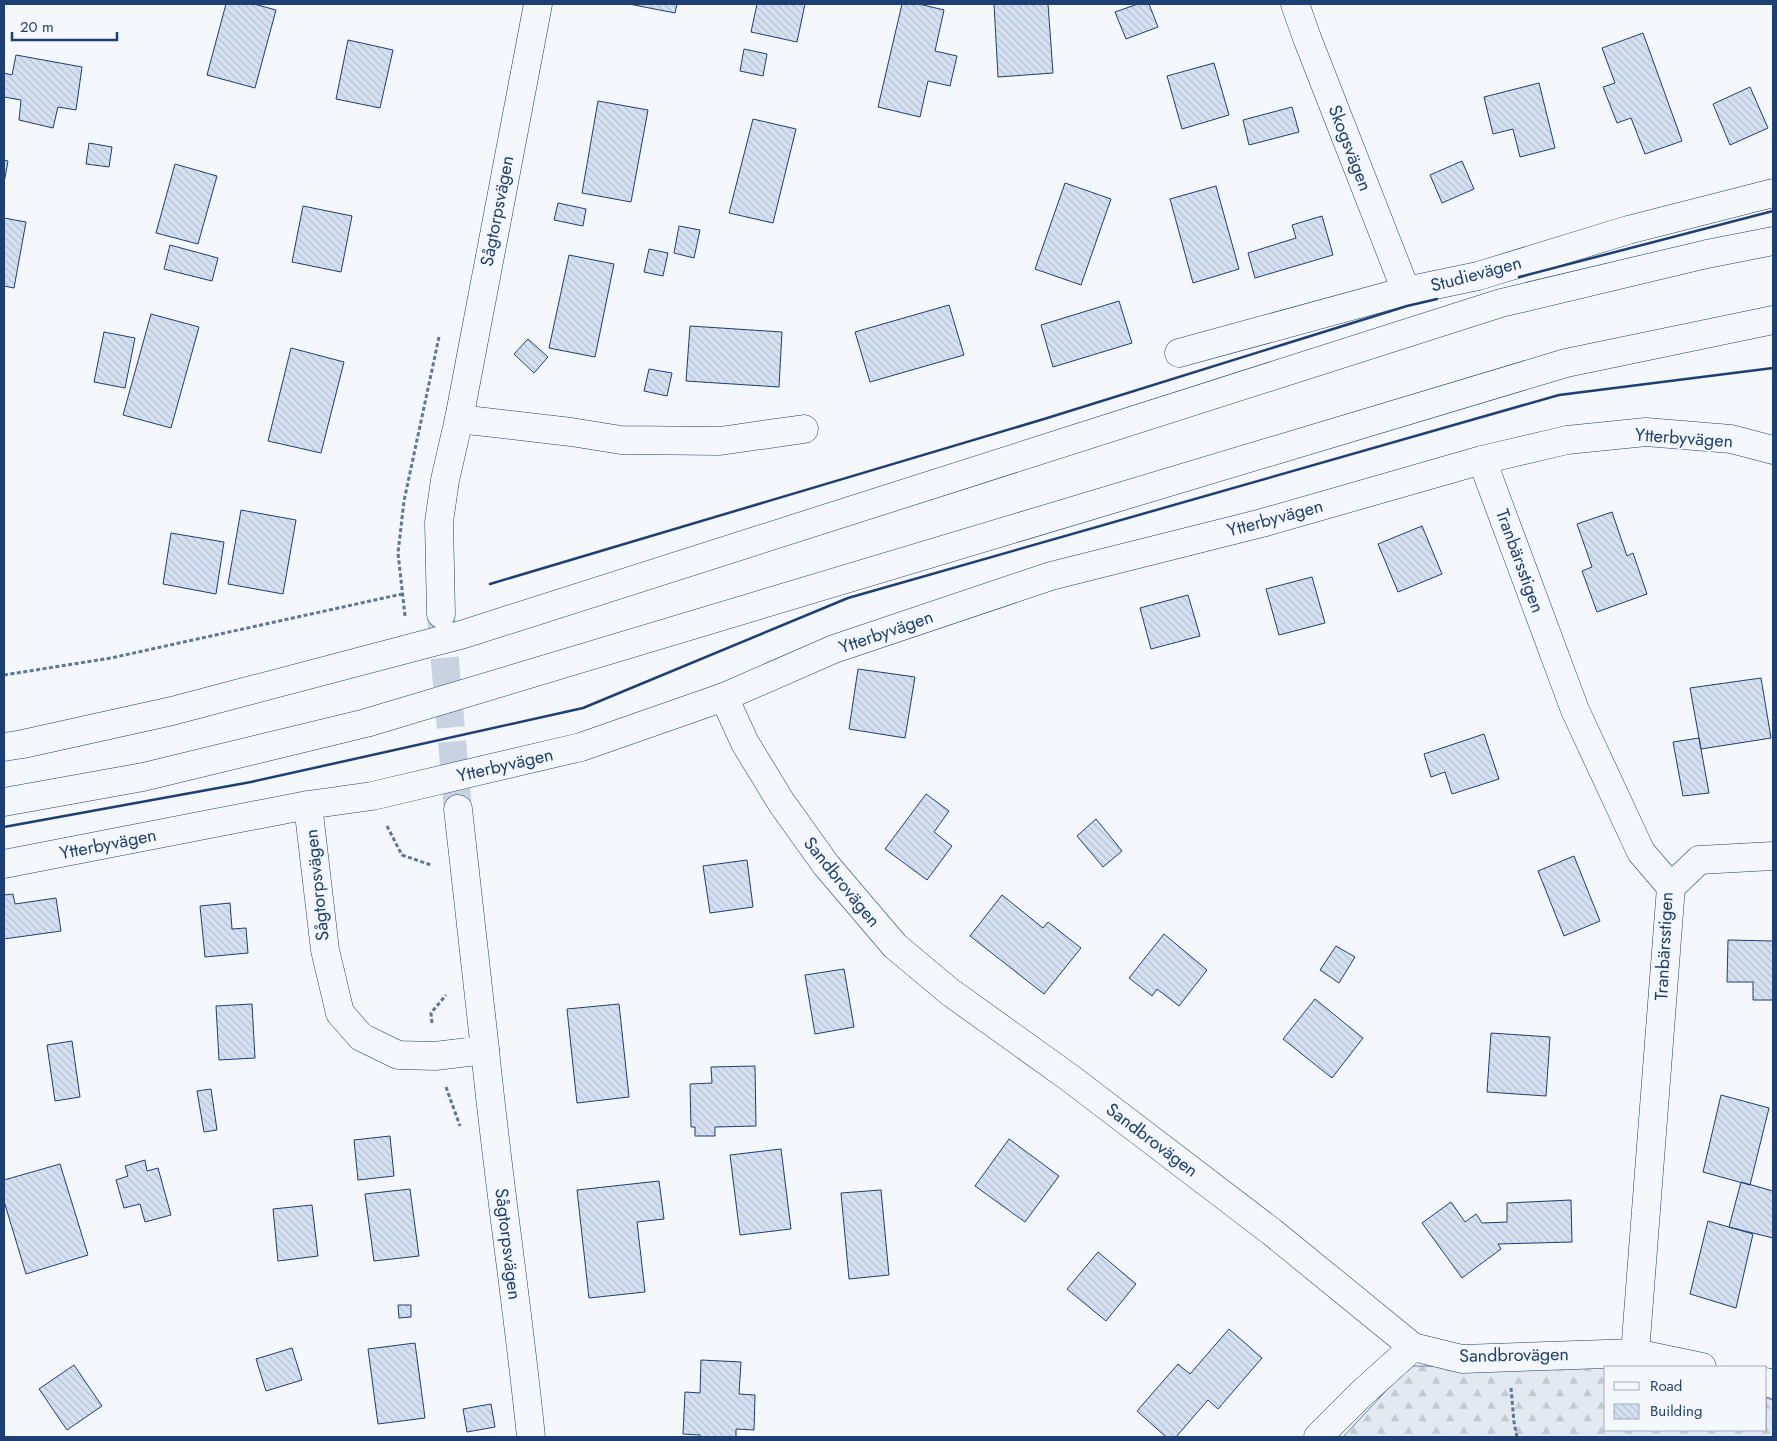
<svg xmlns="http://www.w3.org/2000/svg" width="1777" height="1441" font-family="Jost,sans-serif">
<defs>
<pattern id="forest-firs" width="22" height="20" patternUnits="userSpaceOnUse" patternTransform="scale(1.25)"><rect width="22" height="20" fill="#e3e9f0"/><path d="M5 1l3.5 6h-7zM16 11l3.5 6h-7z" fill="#c2c9d1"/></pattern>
<pattern id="building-back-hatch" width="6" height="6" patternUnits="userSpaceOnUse" patternTransform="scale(1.25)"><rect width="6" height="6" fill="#d5e0f0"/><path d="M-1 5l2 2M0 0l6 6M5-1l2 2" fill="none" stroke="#b6c1d1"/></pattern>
</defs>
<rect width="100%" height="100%" fill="#f4f7fb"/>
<path fill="url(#forest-firs)" stroke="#687fa3" d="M1409,1366l260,1h-63v63h160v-32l7,2v37h-430z"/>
<path fill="url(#building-back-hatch)" stroke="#1d3f73" d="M226,4h28l22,6 -21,78 -48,-13z
M629,4h48l-2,9z
M757,4h48l-8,38 -46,-10z
M902,4h17l25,6 -9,41 22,5 -7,30 -22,-5 -8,36 -42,-10z
M994,4h54l5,69 -55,4z
M1138,4h11l9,23 -32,12 -11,-27z
M1643,33l39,108 -37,13 -14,-36 -14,5 -14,-36 12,-4 -13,-35z
M348,40l45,10 -13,58 -44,-9z
M744,49l23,5 -4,22 -23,-5z
M16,55l66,12 -6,43 -18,-3 -5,21 -34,-8 2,-20 -17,-3v-24l8,2z
M1214,63l15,52 -47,14 -15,-53z
M1539,83l16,65 -35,9 -7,-28 -20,5 -9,-37z
M1750,87l18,41 -38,17 -17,-41z
M598,101l50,9 -17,92 -49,-9z
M1292,107l7,25 -50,13 -6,-25z
M753,119l43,10 -23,94 -44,-10z
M89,143l23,4 -3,20 -23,-3z
M4,160l4,1 -4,22z
M1462,161l12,28 -32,14 -12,-28z
M175,164l42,12 -19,68 -42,-11z
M1065,183l46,16 -30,86 -46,-16z
M1216,186l23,83 -46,14 -23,-84z
M558,203l28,6 -3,17 -29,-6z
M303,206l49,10 -11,56 -49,-10z
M1322,216l11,39 -78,23 -7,-25 48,-15 -4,-13z
M4,218l22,4 -12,66 -10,-2z
M679,226l21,4 -6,28 -20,-5z
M170,245l48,13 -6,23 -48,-12z
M649,249l19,4 -5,23 -19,-4z
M569,255l45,9 -19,93 -46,-9z
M1119,301l13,42 -79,24 -12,-42z
M949,305l15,50 -94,27 -15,-50z
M151,314l48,13 -28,101 -48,-13z
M690,326l92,6 -3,55 -93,-6z
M104,332l31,6 -10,50 -31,-6z
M528,339l20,18 -14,16 -20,-19z
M291,348l53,14 -23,91 -53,-12z
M649,369l23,4 -5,23 -23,-5z
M241,510l55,10 -13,74 -55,-10z
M1612,512l15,44 6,-3 14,41 -50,18 -15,-41 10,-4 -15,-43z
M1422,526l20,48 -44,18 -20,-48z
M171,533l53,9 -8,52 -53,-10z
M1312,577l13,46 -46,12 -13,-46z
M1188,595l12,41 -49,13 -11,-41z
M858,669l57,8 -10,61 -56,-9z
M1761,678l10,60 -70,11 -11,-61z
M1484,734l15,45 -47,15 -7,-22 -14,5 -7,-23z
M1699,738l10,55 -26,3 -10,-54z
M926,794l23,17 -15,21 18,14 -25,34 -42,-31z
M1096,819l26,32 -19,16 -26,-31z
M1574,856l26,65 -36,15 -26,-65z
M747,860l6,47 -43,6 -7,-47z
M13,894l2,10 41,-6 5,33 -57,8v-44z
M1002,895l41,33 5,-6 33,26 -37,46 -74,-58z
M230,903l2,26 14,-1 2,25 -43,4 -5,-51z
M1164,934l43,36 -28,36 -22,-17 -5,7 -23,-18z
M1728,940l45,1v59h-20v-18h-26z
M1336,946l19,11 -16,26 -19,-13z
M844,969l10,58 -39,7 -10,-59z
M1315,999l48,39 -31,40 -49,-39z
M252,1004l3,54 -36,2 -3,-54z
M619,1004l10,93 -52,6 -10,-94z
M1491,1033l59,4 -4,59 -59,-4z
M72,1041l8,56 -25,4 -8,-56z
M755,1066l1,60 -41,1v9h-20v-9h-4l-1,-43 22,-1 -1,-16z
M211,1089l6,41 -13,2 -7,-41z
M1721,1095l48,13 -19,77 -47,-13z
M390,1136l4,40 -36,4 -4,-40z
M1009,1139l50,37 -34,46 -50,-36z
M781,1149l10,80 -51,6 -10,-80z
M145,1160l2,11 11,-3 13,47 -26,7 -5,-18 -16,4 -8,-28 12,-4 -3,-10z
M60,1164l28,91 -62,19 -22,-73v-21z
M659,1181l5,38 -27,3 8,70 -56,6 -12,-108z
M1741,1182l32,9v47l-44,-11z
M410,1189l9,67 -45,5 -9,-67z
M881,1190l8,85 -40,4 -8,-86z
M1571,1200l1,42 -74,2 3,5 -39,29 -40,-55 29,-21 14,20 11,-8 6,9 25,-1v-19z
M312,1205l6,51 -40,5 -5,-52z
M1708,1221l45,13 -17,74 -46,-14z
M1098,1252l38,32 -30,37 -39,-32z
M398,1305h13v12l-12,1z
M1229,1329l33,29 -44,51 -10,-9 -32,37h-10l-29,-26 41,-47 12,10z
M415,1343l10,75 -47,6 -10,-75z
M292,1348l10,32 -36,11 -10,-32z
M701,1360l40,2 -2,32 16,1 -1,35 -18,-1v8h-36v-2l-17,-1 2,-42 15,1z
M74,1365l28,41 -35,24 -28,-41z
M491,1404l4,23 -28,5 -4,-23z"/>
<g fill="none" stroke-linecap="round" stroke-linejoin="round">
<path stroke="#c9d2e0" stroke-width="28" stroke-dasharray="28 14" stroke-linecap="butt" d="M441,616l17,193"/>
<defs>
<path id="minor" d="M1295,4l12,34 99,253
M1179,353l227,-62 72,-15 150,-46 145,-37
M459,419l112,13 50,8 99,1 84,-12
M1482,460l93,250 66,142 30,35 -36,466
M724,697l21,46 36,59 45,63 69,81 55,46 120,86 202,154 141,115 49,12 173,-6 67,14
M1671,887l28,-27 74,-4
M485,1050c13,130 33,258 46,387
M1766,1382l7,2
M1318,1437l43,-43 52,-47"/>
<path id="tertiary" d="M441,614l-2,-92 6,-42 14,-61 79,-415
M308,805l17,145 15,63 21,24 37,18 37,1 50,-6 -27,-241
M4,864l304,-59 64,-9 209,-49 143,-50 110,-48 217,-73 211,-53 220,-63 85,-20 79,-8 85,7 42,11"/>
<path id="motorway" d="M4,747l19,-3 149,-33 292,-77 1037,-331 206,-49 66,-13
M4,802l139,-25 223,-54 1200,-360 207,-43"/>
</defs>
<use href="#minor" stroke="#1d3f73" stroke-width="29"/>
<use href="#tertiary" stroke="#1d3f73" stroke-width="29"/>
<use href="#motorway" stroke="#1d3f73" stroke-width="29"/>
<path stroke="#5e769c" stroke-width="3" stroke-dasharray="4 2.5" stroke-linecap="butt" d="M405,616l-7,-63 6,-52 35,-164
M4,675l107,-17 291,-64
M387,826l15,29 29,10
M432,1023l-1,-10 15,-18
M446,1087l14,39
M1511,1388l3,34 3,15"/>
<use href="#minor" stroke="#f4f7fb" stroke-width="28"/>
<use href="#tertiary" stroke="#f4f7fb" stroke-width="28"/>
<use href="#motorway" stroke="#f4f7fb" stroke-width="28"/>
<path stroke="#1d3f73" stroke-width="2.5" d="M1519,277l254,-66
M490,584l554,-165 363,-113 30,-7
M4,827l247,-45 332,-74 265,-110 711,-203 214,-27"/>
</g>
<g text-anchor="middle" stroke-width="4" stroke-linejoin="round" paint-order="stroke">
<g font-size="18" fill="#1d3f73" stroke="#f4f7fb">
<text transform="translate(1350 148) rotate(69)" y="6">Skogsvägen</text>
<text transform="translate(497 211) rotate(-79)" y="6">Sågtorpsvägen</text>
<text transform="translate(1476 274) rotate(-15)" y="6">Studievägen</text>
<text transform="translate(1684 438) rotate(4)" y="6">Ytterbyvägen</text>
<text transform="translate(1275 518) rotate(-15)" y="6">Ytterbyvägen</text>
<text transform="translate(1520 561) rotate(70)" y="6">Tranbärsstigen</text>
<text transform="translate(886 632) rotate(-19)" y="6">Ytterbyvägen</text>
<text transform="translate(505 765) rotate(-13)" y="6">Ytterbyvägen</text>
<text transform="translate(108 844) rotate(-11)" y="6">Ytterbyvägen</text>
<text transform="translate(842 882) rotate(51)" y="6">Sandbrovägen</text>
<text transform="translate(317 885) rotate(-96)" y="6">Sågtorpsvägen</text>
<text transform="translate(1664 946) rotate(-87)" y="6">Tranbärsstigen</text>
<text transform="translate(1152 1140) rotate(37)" y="6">Sandbrovägen</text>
<text transform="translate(508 1244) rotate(83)" y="6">Sågtorpsvägen</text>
<text transform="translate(1514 1355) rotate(-1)" y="6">Sandbrovägen</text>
</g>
</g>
<rect width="1777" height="1441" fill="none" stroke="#1d3f73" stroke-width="10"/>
<rect x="1604" y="1366" width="162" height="65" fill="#f4f7fb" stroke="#9eadc5"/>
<rect x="1614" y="1382" width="25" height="8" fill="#f4f7fb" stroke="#9eadc5"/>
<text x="1650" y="1391" font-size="15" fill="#1d3f73">Road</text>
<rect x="1614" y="1404" width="25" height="15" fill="url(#building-back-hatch)" stroke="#9eadc5"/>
<text x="1650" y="1416" font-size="15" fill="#1d3f73">Building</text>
<path d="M12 32v8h105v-8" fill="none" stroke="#1d3f73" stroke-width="2.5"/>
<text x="20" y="32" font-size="15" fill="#1d3f73" stroke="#f4f7fb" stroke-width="4" paint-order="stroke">20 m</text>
</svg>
